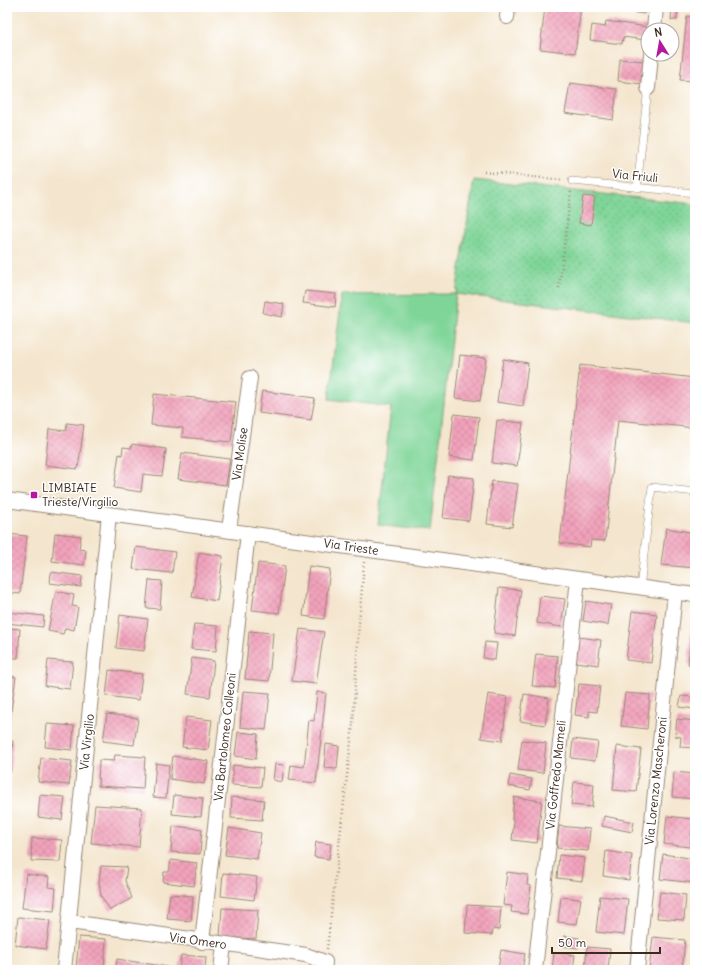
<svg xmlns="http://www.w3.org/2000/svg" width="702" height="977" font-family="Delius,sans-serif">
<defs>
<pattern id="park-dots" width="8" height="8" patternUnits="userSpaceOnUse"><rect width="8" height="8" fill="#7fd598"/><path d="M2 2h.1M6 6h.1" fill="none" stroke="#6fb783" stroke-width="1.8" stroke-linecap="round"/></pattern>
<pattern id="building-cross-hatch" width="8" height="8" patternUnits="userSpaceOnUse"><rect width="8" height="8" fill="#f2a3bc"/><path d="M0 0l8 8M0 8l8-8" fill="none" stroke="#d08ca1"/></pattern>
</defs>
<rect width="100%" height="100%" fill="#fff"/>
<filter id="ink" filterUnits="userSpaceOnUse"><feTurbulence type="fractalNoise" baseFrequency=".025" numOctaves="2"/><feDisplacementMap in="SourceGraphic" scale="8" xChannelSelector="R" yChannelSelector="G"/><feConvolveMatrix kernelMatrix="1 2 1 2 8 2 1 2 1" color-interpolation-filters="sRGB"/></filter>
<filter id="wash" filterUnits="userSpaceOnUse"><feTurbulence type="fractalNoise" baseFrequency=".012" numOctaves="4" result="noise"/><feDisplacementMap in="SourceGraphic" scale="16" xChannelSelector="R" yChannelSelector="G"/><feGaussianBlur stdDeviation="0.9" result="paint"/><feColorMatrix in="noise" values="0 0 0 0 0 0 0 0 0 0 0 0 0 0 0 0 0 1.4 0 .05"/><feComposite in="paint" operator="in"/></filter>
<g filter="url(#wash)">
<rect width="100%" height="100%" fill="#f4e6ce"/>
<path fill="#7fd598" stroke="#5d805b" d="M456,294l-26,237 -52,-6 13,-118 -62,-8 13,-104z"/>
<path fill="url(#park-dots)" stroke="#5d805b" d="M474,180l221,24v119l-239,-29z"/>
<g id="blocks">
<path fill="url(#building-cross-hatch)" d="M545,7h36l-6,46 -35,-4z
M618,7h27l-1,7 -27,-4z
M672,7h6l-1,13h-6z
M687,16l8,1v64l-15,-1z
M606,21l42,6 -2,13 -23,-3 -1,7 -32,-4 2,-15 13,2z
M620,59l24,2 -2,23 -24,-3z
M570,83l47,6 -4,31 -48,-7z
M583,196l12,1 -4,28 -12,-2z
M305,291l31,3 -1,13 -32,-4z
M265,301l19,3 -2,13 -19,-4z
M460,355l26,3 -6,43 -25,-3z
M503,359l25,4 -5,43 -26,-4z
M580,365l115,13v50l-77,-8 -13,121 -14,-1 -1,7 -30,-4z
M262,391l53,7 -4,22 -52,-7z
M154,394l82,8 -5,40 -49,-5 1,-9 -32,-3z
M454,414l25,3 -5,43 -25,-3z
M497,420l26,3 -6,43 -25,-3z
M67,423l17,2 -6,44 -33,-4 4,-36 17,2z
M132,444l34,5 -4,27 -19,-2 -2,18 -27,-4 5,-34 3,1 1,-8 8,1z
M182,453l48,6 -4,26 -48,-6z
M448,475l26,3 -5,43 -26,-3z
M492,481l26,3 -6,43 -25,-3z
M666,528l29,5v35l-34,-3z
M55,533l26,3 -2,13 7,1 -2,15 -32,-4z
M7,534l20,2 -7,58 -13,-2z
M136,547l39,5 -3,21 -39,-4z
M199,552l24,4 -6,45 -25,-4z
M258,563l27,3 -6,47 -27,-3z
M309,566l21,3 -6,50 -21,-3z
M51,572l31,4 -1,11 -31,-4z
M149,580l13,1 -2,28 -14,-1z
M499,588l22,2 -6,46 -21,-3z
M56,591l18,4 -2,11 6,1 -4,23 -9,-2 -2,6 -15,-3z
M540,596l25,3 -4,28 -24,-4z
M586,601l25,4 -3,20 -25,-4z
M632,611l25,3 -6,49 -25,-3z
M7,612l37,4 -1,11 -36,-4z
M120,615l28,4 -4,32 -28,-3z
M692,618l3,1v46l-7,-1z
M194,624l24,2 -2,25 -25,-2z
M7,628l13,1 -2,29h-11z
M300,629l24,3 -8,52 -24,-3z
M249,631l24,2 -4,48 -24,-2z
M579,637l22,3 -3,25 -22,-3z
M485,642l12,1 -2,17 -12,-2z
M536,654l22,2 -3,32 -23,-2z
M192,658l22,3 -4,36 -23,-3z
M48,660l25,2 -3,27 -25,-3z
M109,670l33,4 -3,26 -33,-4z
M7,676l9,1 -8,54h-1z
M579,684l21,2 -3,26 -8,-1v6l-14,-2z
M243,691l27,2 -4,37 -26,-3z
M317,692l9,1 -10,90 -27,-3 2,-15 13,2 5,-47 5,1z
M625,693l25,2 -3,34 -26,-3z
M488,694l20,3 -6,44 -21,-3z
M524,694l25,4 -4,27 -25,-4z
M681,696l14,1v12l-16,-2z
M107,714l31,4 -4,27 -31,-4z
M186,717l26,3 -4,30 -26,-3z
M677,719l18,2v27l-15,-1 1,-10 -6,-1z
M47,724l27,2 -2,24 -27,-3z
M238,732l20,2 -2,25 -21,-3z
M573,739l25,3 -3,19 -24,-3z
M522,740l24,3 -3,30 -25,-3z
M7,741h6l-3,32h-3z
M326,744l13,2 -2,23 -13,-1z
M617,746l24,3 -5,43 -23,-2z
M115,755l30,2 -2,32 -45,-3 1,-26 15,1z
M173,756l35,5 -4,23 -34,-5z
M41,758l31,3 -3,24 -31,-3z
M156,763l13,2 -3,33 -13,-1z
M275,764l9,1 -2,17 -9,-2z
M233,765l30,3 -2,19 -29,-2z
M674,772l21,2v25l-23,-2z
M510,775l22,4 -2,11 -22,-4z
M574,782l20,2 -2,23 -21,-2z
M40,795l25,2 -3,23 -24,-3z
M174,795l29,3 -2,19 -29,-3z
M232,797l32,3 -2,20 -31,-2z
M514,797l28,4 -5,42 -25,-3 2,-19 -2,-1z
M95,805l47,3 -3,39 -48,-4z
M604,816l30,6 -2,10 -30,-6z
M667,816l26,3 -3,28 -26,-3z
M173,826l29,3 -2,25 -29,-2z
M559,826l31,3 -2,22 -31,-3z
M229,828l32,5 -4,26 -32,-4z
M32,838l30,2 -2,22 -29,-1z
M316,842l15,2 -2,15 -15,-2z
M606,851l26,4 -3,25 -26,-4z
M663,854l32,5 -1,24 -34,-4z
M559,855l26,3 -3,23 -25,-3z
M171,860l26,3 -3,23 -31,-4 1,-10h5z
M101,866l26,1 -2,14 7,17 -22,12 -9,-14 -2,-14z
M507,872l21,3 -1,10 4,1 -4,28 -16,-2 1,-6 -9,-1z
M223,873l34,4 -3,23 -33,-4z
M26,874l23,3 -1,10 8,1 -2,23 -32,-3z
M660,892l26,3 -2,25 -27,-2z
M170,894l23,2 -2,25 -24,-2z
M600,896l28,3 -4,36 -28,-3z
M561,897l20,2 -4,25 -19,-2z
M467,905l34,2 -2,23 -6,-1 -1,6 -27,-2z
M222,908l36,2 -2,29 -36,-2z
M18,917l32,3 -4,29 -31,-4z
M564,936l15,2 -1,10 -16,-2z
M79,937l27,2 -2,30 -28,-1z
M653,937l32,3 -3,30h-33z
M587,947l23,2 -2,21h-23z
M501,950l24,4 -3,16h-24z
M554,953l21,2 -2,15h-21z
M181,955l25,2 -1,13h-26z
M117,959l51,8 -1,3h-52z"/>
</g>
</g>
<g filter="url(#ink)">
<use href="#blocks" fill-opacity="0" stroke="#988876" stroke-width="1"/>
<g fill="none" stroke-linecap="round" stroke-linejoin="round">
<defs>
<path id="service" d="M572,181l123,12
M637,188l11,-100
M640,588l12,-101 43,5"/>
<path id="minor" d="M507,17l1,-10
M654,30l2,-23
M648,88l3,-34
M7,500l688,95
M229,530l21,-152
M70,922l236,33 19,7 -1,8
M202,942l46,-409
M64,970l45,-456
M221,970l3,-25
M535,970l43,-391
M637,970l38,-377"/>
</defs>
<use href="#service" stroke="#988876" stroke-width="8"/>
<use href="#minor" stroke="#988876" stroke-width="16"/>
<path stroke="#988876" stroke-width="2.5" stroke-dasharray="1 3" stroke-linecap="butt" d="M484,172l79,8
M559,288l12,-97
M327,949l26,-225 5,-87 6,-75"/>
<use href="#service" stroke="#fff" stroke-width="7"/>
<use href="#minor" stroke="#fff" stroke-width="14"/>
</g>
</g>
<rect fill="#b5179e" stroke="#fff" stroke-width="1.5" x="30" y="491" width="8" height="8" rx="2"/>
<g text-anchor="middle" stroke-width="3" stroke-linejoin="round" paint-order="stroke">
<g font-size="12" fill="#3b2a1e" stroke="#fff">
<text transform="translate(635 176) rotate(6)" y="4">Via Friuli</text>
<text transform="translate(240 454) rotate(-82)" y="4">Via Molise</text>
<text transform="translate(351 547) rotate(8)" y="4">Via Trieste</text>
<text transform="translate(225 737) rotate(-84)" y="4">Via Bartolomeo Colleoni</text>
<text transform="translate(87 742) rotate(-84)" y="4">Via Virgilio</text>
<text transform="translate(556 775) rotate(-84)" y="4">Via Goffredo Mameli</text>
<text transform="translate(656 781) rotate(-84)" y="4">Via Lorenzo Mascheroni</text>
<text transform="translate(198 941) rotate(8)" y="4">Via Omero</text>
</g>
<g font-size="12" fill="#3b2a1e" stroke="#fff" text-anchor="start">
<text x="42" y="492">LIMBIATE<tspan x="42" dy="14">Trieste/Virgilio</tspan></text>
</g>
</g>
<rect width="702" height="977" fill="none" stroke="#fff" stroke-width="24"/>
<g transform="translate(660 42) rotate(349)"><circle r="19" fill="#ffffff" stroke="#b1aaa5"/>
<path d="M0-3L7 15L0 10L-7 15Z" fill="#b5179e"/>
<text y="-6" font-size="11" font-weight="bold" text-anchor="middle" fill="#3b2a1e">N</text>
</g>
<path d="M552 947v6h108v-6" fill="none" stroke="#3b2a1e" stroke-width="2"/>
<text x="558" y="947" font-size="12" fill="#3b2a1e" stroke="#ffffff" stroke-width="3" paint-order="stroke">50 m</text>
</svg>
